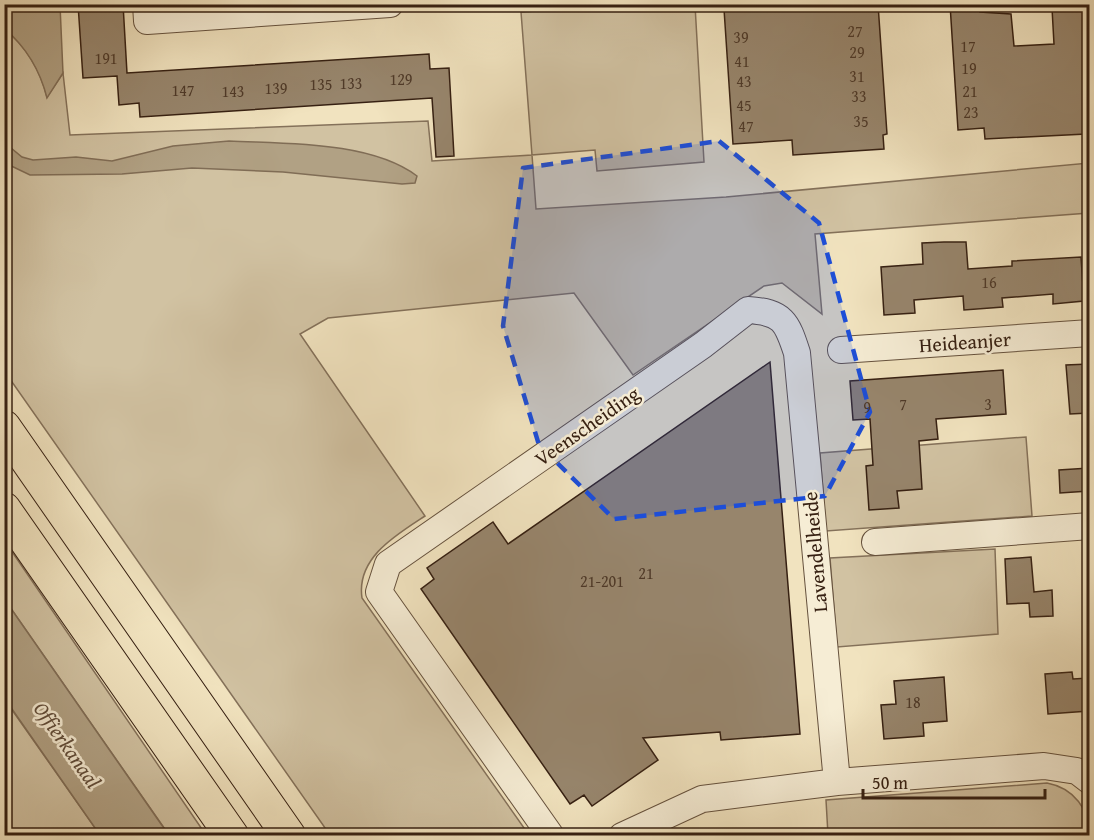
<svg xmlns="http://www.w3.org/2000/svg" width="1094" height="840" font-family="'Gentium Book Plus',serif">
<rect width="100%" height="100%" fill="#f1e3bf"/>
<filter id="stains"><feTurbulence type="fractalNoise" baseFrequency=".00333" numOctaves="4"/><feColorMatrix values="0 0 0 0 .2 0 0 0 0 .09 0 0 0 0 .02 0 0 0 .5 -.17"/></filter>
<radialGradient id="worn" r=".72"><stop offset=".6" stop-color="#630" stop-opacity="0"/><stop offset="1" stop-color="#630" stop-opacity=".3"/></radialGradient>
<path fill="#d1c2a2" stroke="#84715a" stroke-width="1.5" d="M631,5h64l9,157 -107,9 -2,-21 -63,5 4,54 190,-12 363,-34v50l-274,21 7,80 -40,-31 -18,3 -131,89 -59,-82 -246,25 -28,16 125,182c-29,19 -69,42 -63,82l167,237h-199l-325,-463 -1,-343c23,18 36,41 43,68l16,-24 7,62 358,-14 4,40 100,-6 -11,-143z
M1026,437l6,79 -206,15 -6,-78z
M4,540l202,295h-37l-164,-235z
M995,549l3,85 -161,13 -7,-89z
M4,699l6,8 90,128h-95z
M1047,783c27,5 43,27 42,52h-261l-2,-35z"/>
<path fill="#b1a184" stroke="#806d56" stroke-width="1.5" d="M4,5h56l3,68 -16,25c-7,-28 -20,-50 -42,-69z
M229,141c57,3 141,0 188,35l-2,7 -13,1 -119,-12 -91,-4 -70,6 -92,1 -25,-12v-20l17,14 11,3 43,-3 36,4 61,-15z
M5,600l156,224 8,11h-69l-95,-136z"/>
<path fill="#97856c" stroke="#362012" stroke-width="1.5" d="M78,4h45l4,69 302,-19 1,15 19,-1 5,88 -18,1 -4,-59 -292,19 -1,-14 -20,2 -2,-29 -34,2z
M830,4h48l9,130 -4,1 1,14 -91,6 -1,-15 -59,4 -9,-135z
M950,4h29l1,8 31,2 3,32 40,-2 -2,-36 37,-4v118h-4l1,12 -101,5 -1,-11 -26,2z
M944,242h22l2,27 44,-3v-5l69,-4 3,44 -31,3v-10l-51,4 1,9 -39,3 -1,-14 -49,4 1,13 -31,2 -3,-48 42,-3 -1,-21z
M770,362l30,372 -79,6 -1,-8 -77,6 15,22 -66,46 -8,-11 -14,9 -149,-215 13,-10 -7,-11 66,-46 15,22z
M1089,364v49l-19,1 -4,-49z
M1003,370l3,44 -70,5 2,20 -19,2 3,48 -25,2 2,17 -30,2 -3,-44 7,-1 -3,-46 -17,1 -3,-39z
M1089,468v23l-29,2 -1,-23z
M1031,557l3,35 18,-2 1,26 -23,1 -1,-14 -22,1 -2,-45z
M1072,672l1,7 16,-1v33l-41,3 -3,-40z
M944,677l3,44 -24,2 1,13 -40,3 -3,-34 15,-1 -2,-23z"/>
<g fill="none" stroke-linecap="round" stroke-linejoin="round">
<defs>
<path id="street" d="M146,4l1,17 243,-17
M841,350l249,-17
M875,542l215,-16
M551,836l-172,-244 9,-28 315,-219 45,-35c35,2 39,12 49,43l40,429
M622,836l80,-37 135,-17 207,-16 33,5 13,10"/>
<path id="highway" d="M4,427l285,409
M4,509l228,327"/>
</defs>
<use href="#street" stroke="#65513d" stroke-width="28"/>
<use href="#highway" stroke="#362012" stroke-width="35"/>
<use href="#street" stroke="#f6edd5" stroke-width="26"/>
<use href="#highway" stroke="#f1e3bf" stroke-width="33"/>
</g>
<path fill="#1d4ed8" fill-opacity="0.2" stroke="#1d4ed8" stroke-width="4.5" stroke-dasharray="12 8" stroke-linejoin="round" d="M719,141l100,82 51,189 -45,84 -211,23 -75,-74 -36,-119 20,-158z"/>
<g text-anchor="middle" stroke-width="5" stroke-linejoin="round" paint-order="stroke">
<g font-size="16" fill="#4e3928">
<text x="855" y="37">27</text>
<text x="741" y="43">39</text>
<text x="968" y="52">17</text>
<text x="857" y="58">29</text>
<text x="106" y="64">191</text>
<text x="742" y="67">41</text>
<text x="969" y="74">19</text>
<text x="857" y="82">31</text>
<text x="401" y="85">129</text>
<text x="744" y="87">43</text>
<text x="351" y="89">133</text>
<text x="321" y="90">135</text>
<text x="276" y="94">139</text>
<text x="183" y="96">147</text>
<text x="233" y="97">143</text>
<text x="970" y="97">21</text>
<text x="859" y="102">33</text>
<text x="744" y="111">45</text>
<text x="971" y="118">23</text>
<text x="861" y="127">35</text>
<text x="746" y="132">47</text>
<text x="989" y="288">16</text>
<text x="903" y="410">7</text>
<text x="988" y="410">3</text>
<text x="867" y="413">9</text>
<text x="646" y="579">21</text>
<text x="602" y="587">21-201</text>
<text x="913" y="708">18</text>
</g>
<g font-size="20" fill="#362012" stroke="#f6edd5">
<text transform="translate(965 342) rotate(-4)" y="7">Heideanjer</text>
<text transform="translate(587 426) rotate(-35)" y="7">Veenscheiding</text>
<text transform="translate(815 552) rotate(-95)" y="7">Lavendelheide</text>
</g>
<g font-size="21" font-style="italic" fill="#614d3a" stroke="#f6edd5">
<text transform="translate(67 745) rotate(55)" y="7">Offierkanaal</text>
</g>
</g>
<rect width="1094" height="840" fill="none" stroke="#f1e3bf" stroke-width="24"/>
<rect x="6" y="6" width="1082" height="828" fill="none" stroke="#362012" stroke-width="3"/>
<rect x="12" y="12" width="1070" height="816" fill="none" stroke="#362012" stroke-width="1.5"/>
<path d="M863 789v9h182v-9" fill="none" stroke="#362012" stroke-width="3"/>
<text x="872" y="789" font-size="18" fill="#362012" stroke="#f6edd5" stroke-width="4.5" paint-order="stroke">50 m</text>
<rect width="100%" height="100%" filter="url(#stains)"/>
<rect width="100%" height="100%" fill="url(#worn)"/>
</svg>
